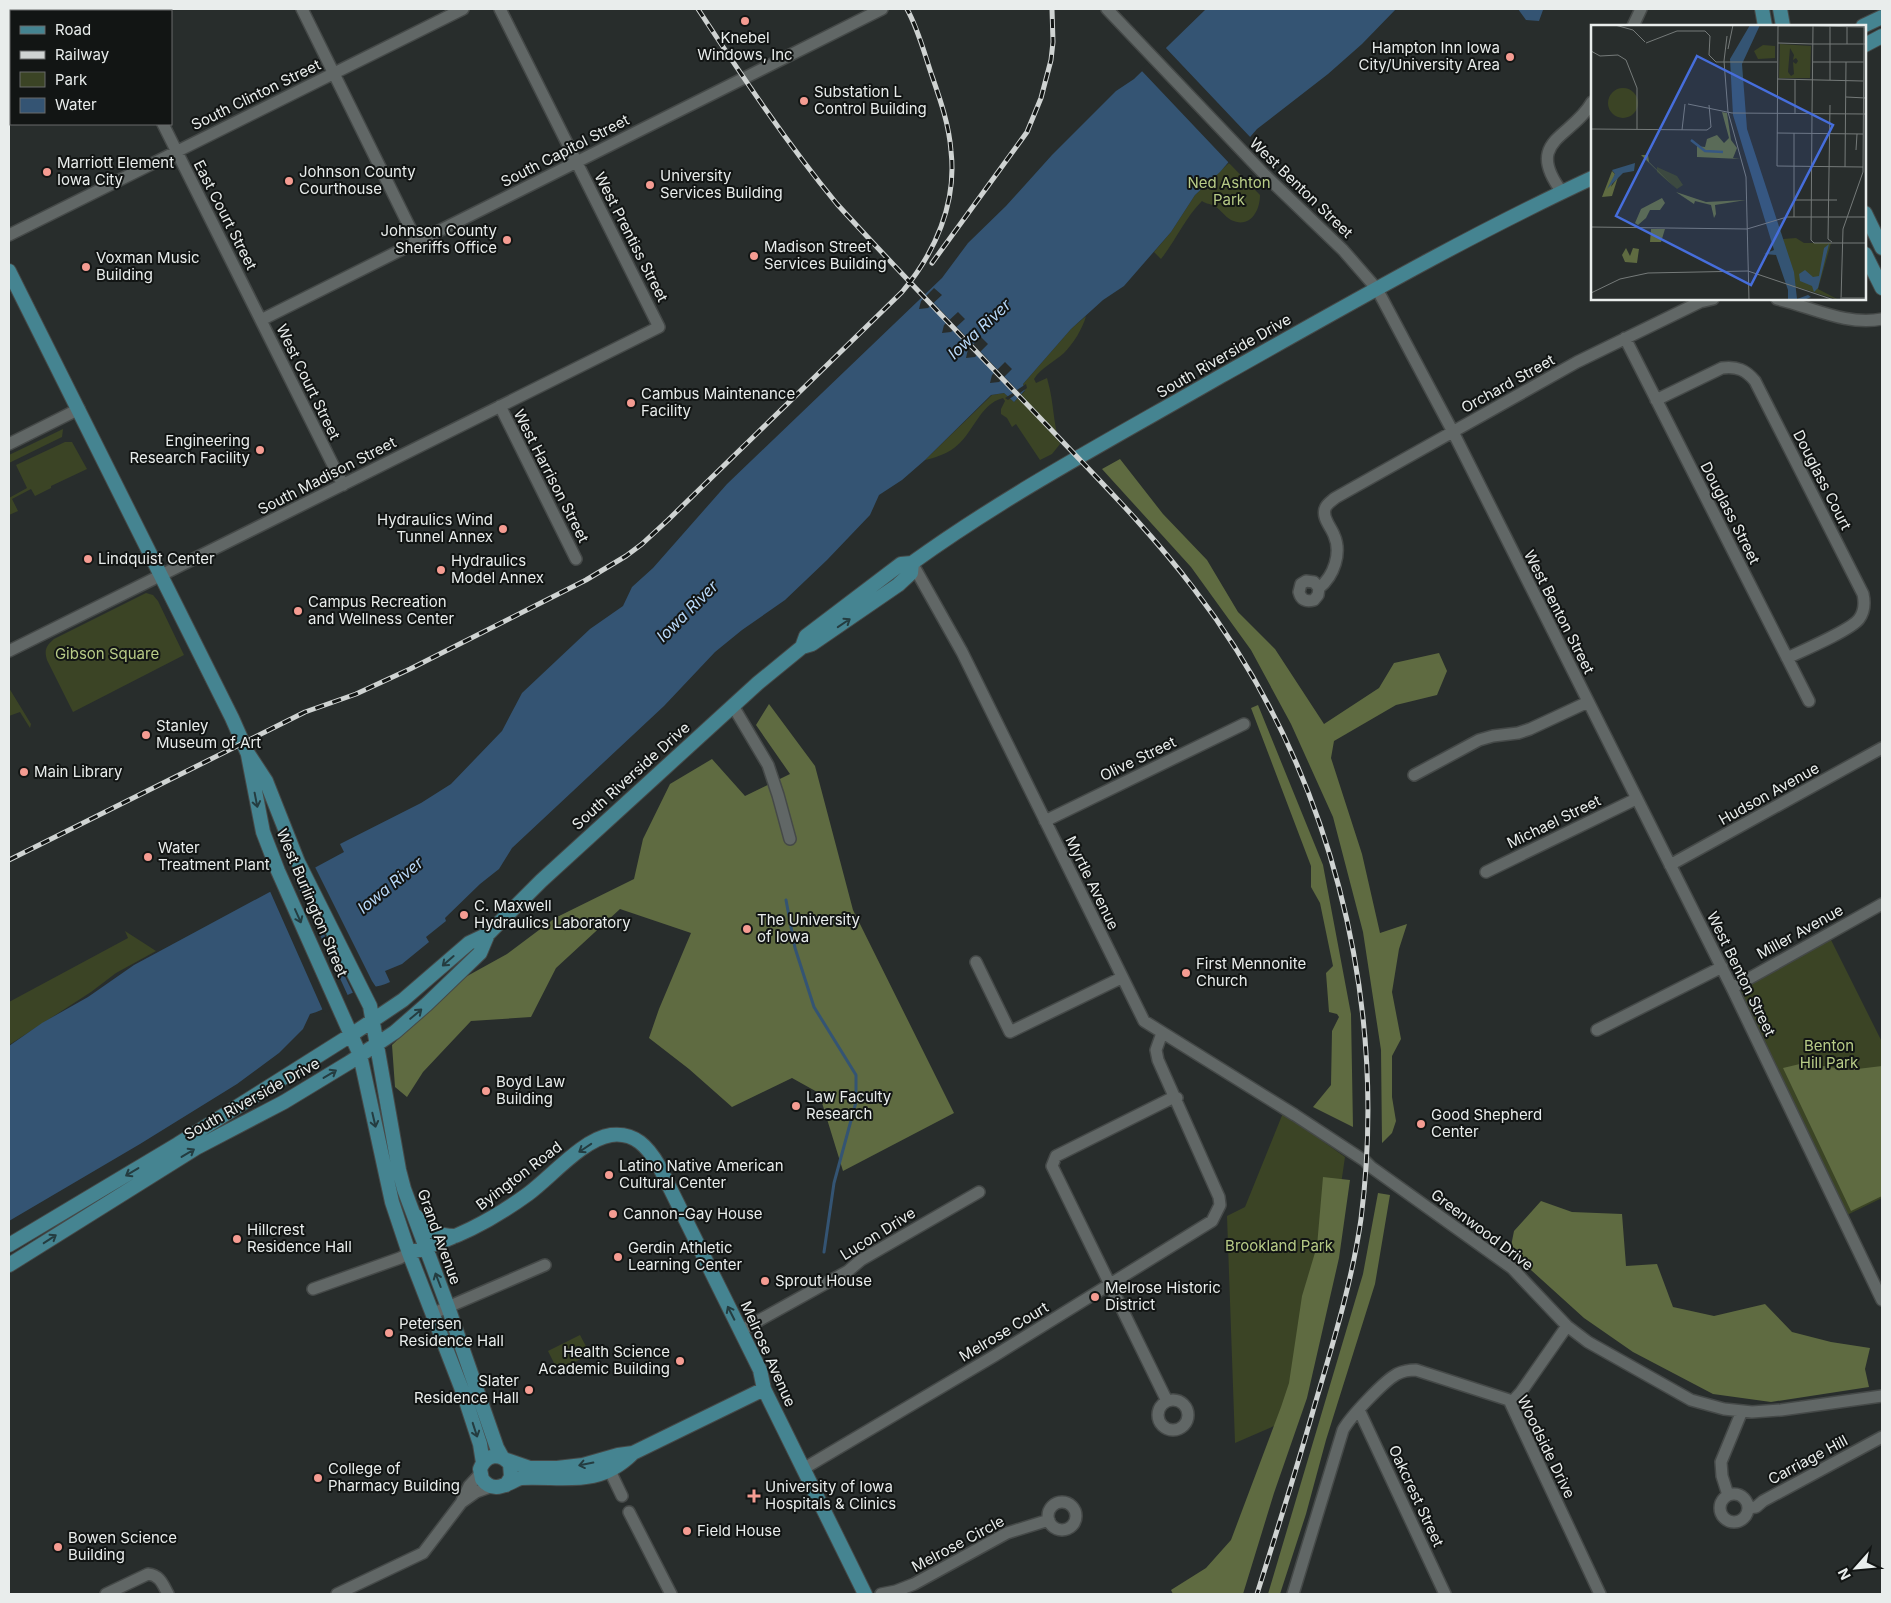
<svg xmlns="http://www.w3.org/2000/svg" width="1891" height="1603" font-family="Inter,sans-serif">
<rect width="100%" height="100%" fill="#282d2c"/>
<path fill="#3b4425" d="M1229,163l31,32c0,16 -10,34 -29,25 -7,-4 -11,-12 -19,-15 -4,-2 -6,-1 -10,-4 -17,17 -26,39 -41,58l-7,-7 17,-20 24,-37z
M1086,316c-3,12 -13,28 -22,37 -10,9 -23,15 -30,26l2,4 11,-5 1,4c6,21 5,42 12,62l-8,10 -12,6 -24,-36 -4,3 -5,-9 -6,-4v-5l4,-8 -2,-3c-24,6 -30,37 -49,50 -8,6 -20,10 -29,12l67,-65 12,-2 10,9 11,-11 -2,-7 48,-55z
M63,429l-1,8 -53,26v-8z
M65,442h7l15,27 -36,17v2l-16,8 -4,-7 -19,10 6,12 -9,4v-17l18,-10 -11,-23z
M146,593l7,2 5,6 26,54 -111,57 -26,-52c-3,-10 -1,-14 7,-21z
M9,688l22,36 -1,4 -10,-16 -11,4z
M125,931l31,20 -40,22 -25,19 -82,53v-43l119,-64z
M1828,934l54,108v156l-35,17 -110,-230z
M1283,1113l62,44 -15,103 -42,160 -53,23 -8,-227 18,-9z
M580,1335l10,19 -32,17 -10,-20z"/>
<path fill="#5f6b41" d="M1120,459l43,55 44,46 31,52 37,37 49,75 55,-36 15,-25 45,-10 8,18 -10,24 -41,10 -62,36 -3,17 31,96 18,79 27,-9 -8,25 -7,43 9,47 -9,17v41l4,24 -4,12 -10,10 -1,-93 -18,-118 -30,-115 -42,-93 -40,-74 -60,-83 -89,-98z
M769,704l46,62 38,144 101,203 -111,58 -24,-78 -27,-15 -60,29 -43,-38 -40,-31 10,-29 32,-76 -71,-24 -64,59 -25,49 -60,4 -48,51 -16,25 -12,-10 -3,-42 68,-65 47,-26 48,-36 79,-39 9,-40 27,-55 42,-25 33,37 45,-22 -34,-49z
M1258,705l65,160 28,149 2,113 -40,-20 18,-22 1,-54 7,-14 -2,-3 -8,-2 -3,-39 7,-7 -13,-63 -9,-16v-21l-60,-158z
M1804,1063l45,7 33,-4v130l-31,15 -68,-143z
M1323,1177l27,3 -11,78 -32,140 -33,95 -31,101h-70l-2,-4 35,-22 25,-28 50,-133 8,-24 13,-87 15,-50z
M1378,1193l12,2 -15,89 -49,156 -20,74 -26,80h-12l95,-320z
M1541,1201l31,11 50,2 4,52 31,-2 16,43 41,9 51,-12 27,28 39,10 39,6 -5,21 4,18 -98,15 -58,-8 -80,-42 -49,-34 -74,-67 4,-20z"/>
<path fill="#345473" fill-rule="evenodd" d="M1206,9h190l-34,35 -34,30 -71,55 -37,43 -25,23 -24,37 -47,54 -21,14 -32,29 -48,55 2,6 -11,12 -10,-9 -13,2 -66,65 -23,20 -23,15 -9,20 -43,45 -42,40 -43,30 -27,22 -51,54 -152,142 -13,21 -19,15 -35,34 1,3 -20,16 3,5 -27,22 -17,7 5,11c-12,6 -25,5 -38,11 -15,6 -26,17 -42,21l-7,15 -24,24 -42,31 -97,60 -131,77v-175l33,-23 46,-26 46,-32 210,-113 -4,-8 81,-41 30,-19 51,-53 20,-38 68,-64 33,-23 9,-19 21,-19 74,-84 215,-206 26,-35 38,-37 46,-51 64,-64 18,-12zM934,288l8,7 -14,13 -9,1 2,-8zM958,312l7,7 -14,13 -9,1 2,-8zM981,337l7,7 -13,13 -9,1 2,-9zM1005,362l7,7 -13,13 -9,1 2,-8z
M1518,9h24l1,1 -4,11 -13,-1z"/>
<path fill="#282d2c" d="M1164,46l88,93 -22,25 -90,-95z
M932,301l19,20 -3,3 -19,-20z
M955,325l20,21 -3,3 -20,-21z
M979,350l20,21 -3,3 -21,-21z
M1003,375l14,15 9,-6 1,4 -7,5 3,3 -4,4 -4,-5 -7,5 -3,-2 8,-5 -14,-15z
M314,865l58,116 6,9 -24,5 -59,-120z
M293,876l56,122 -25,15 -55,-124z"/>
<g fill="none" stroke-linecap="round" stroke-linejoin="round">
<path stroke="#345473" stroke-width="3" d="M786,900l9,48 19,59 42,68v27l-22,81 -10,69"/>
<defs>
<path id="minor" d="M105,9l2,2
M302,9l115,233
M1107,9l158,166 78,75 34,39 76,143 279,556 150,312
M52,11l5,-2
M1633,26l8,-17
M9,33l2,-1
M163,124l180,361
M1562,192c-39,-52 10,-54 30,-90
M9,235l454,-226
M1777,299c35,8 69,27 105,20
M261,320l621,-311
M1625,338l184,363
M1656,400l66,-32c15,-2 24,2 33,13l108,213c2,9 2,17 -4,25 -8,11 -57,32 -72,39
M500,406l76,153
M9,444l70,-35
M912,563l50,89 182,369 151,94 70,46 6,6 141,101 55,58 21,16 103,58 33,9 28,3 29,-2 101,-14
M1319,588l-5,-6 -8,-1 -5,3 -2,8c2,8 7,10 15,8l4,-5 1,-7c15,-12 23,-35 15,-53 -3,-8 -12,-17 -9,-26 1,-5 7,-8 10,-11l242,-136 123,-60 13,-3
M9,651l650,-324 -159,-318
M733,706l35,59 10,30 12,44
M1414,775l65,-35 14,-4 25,-3 12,-4 58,-27
M1045,821l199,-97
M1670,865l212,-117
M1486,872l150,-73
M976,962l34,70 111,-54
M1732,988l150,-84
M1597,1030l125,-63
M313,1289l87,-31 9,-5
M434,1313l111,-48
M740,1331l108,-60 13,-11 118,-68
M1158 1415a15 15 0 1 1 30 0a15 15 0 1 1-30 0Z
M1167,1401l-115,-235 4,-10 114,-57 7,-1
M1511,1403l10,-11 46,-66
M1359,1410l86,184
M803,1469l191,-113 218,-135 8,-16 -1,-8 -61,-137 -2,-10 6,-17
M610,1471l12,25
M1720 1508a14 14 0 1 1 28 0a14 14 0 1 1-28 0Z
M1728,1495l-6,-19 -1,-14 21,-51
M462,1502l14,-10 14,-5
M1048 1516a14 14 0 1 1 28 0a14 14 0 1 1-28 0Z
M1748,1508l8,-1 7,-6 119,-64
M629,1512l42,82
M106,1594l42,-20c12,1 15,11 20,20
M337,1594l86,-41 38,-50 8,-17 11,-12
M881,1594l15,-3 18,-7 93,-51 42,-13
M1293,1594l50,-164c7,-13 41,-49 54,-56 6,-3 12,-4 19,-4l93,30 91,194"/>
<path id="major" d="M1762,9l3,17
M1780,9l3,17
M1863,26l19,-9
M1865,45l17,-9
M1865,213l17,35
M1865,254l17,34
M9,271l223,447 15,34 19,29 32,81 72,144 29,164 5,19 44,118 49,141 5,9
M802,647l4,-11 83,-63 12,-9 11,-1c97,-70 205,-127 309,-187 123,-69 244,-139 371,-198
M248,755l15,77 15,39 82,184 32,147 17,51 55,142 16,49 3,19
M416,1216c9,14 22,20 39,20
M9,1245l169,-101 173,-109 52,-35 66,-57 19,-9
M409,1253c47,-15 79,-30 119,-59 23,-17 55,-55 83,-59 24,-3 37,12 48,31l101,204 4,19 101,205
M9,1265l187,-117 88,-46 66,-40 45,-30 32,-28 53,-51 8,-19 53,-53 217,-198 44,-36 10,-3 86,-59 13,-12 1,-10
M507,1460l23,8h27l26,-3 35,-10 15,-2 131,-64
M506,1485l5,-8 -1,-13c-10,-12 -24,-10 -30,5l2,10c12,16 25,4 39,-1 44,-2 77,10 112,-25"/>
</defs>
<use href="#minor" stroke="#454948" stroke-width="14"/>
<use href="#major" stroke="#454948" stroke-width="16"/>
<use href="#minor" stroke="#616766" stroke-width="11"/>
<use href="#major" stroke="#458491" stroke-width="14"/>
<defs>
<path id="rail" d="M698,9c44,67 88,133 139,195 73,80 150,158 225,237 45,47 92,95 132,148 136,177 195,409 167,630 -9,63 -28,124 -46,185 -18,64 -38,127 -58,190
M932,263l95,-131 14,-34 10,-38 2,-18 -1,-33
M9,860l296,-148 51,-18 54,-25 176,-89 40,-24 16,-12 26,-24 234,-228c33,-39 55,-89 49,-141 -2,-27 -11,-52 -20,-78 -7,-21 -13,-44 -24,-64"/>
</defs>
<use href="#rail" stroke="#cfd3d2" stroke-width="5"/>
<use href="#rail" stroke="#121514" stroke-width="3" stroke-dasharray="9" stroke-linecap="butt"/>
</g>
<defs><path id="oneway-shaft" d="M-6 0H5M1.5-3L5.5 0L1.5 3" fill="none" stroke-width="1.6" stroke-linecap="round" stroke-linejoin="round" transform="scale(1.25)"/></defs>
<g stroke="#243c40">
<use href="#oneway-shaft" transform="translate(844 623) rotate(-34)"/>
<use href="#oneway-shaft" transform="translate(256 800) rotate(79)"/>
<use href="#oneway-shaft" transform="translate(298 916) rotate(66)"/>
<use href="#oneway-shaft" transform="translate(448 961) rotate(139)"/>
<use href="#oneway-shaft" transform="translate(416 1014) rotate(-40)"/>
<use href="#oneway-shaft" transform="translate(330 1074) rotate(-31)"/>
<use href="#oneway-shaft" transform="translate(374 1120) rotate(77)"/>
<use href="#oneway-shaft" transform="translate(585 1148) rotate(146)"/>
<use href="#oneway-shaft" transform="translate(188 1153) rotate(-31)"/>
<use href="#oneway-shaft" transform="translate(132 1172) rotate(149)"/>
<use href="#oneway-shaft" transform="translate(50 1239) rotate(-33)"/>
<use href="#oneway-shaft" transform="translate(438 1280) rotate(-111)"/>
<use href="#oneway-shaft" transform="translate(731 1313) rotate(-117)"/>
<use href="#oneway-shaft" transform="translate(475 1430) rotate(72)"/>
<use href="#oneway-shaft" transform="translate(586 1464) rotate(169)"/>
</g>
<g fill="#f59c92" stroke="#121514" stroke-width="2">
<circle cx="745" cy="21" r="5"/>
<circle cx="1510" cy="57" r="5"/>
<circle cx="804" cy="101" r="5"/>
<circle cx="47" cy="172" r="5"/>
<circle cx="289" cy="181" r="5"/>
<circle cx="650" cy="185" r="5"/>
<circle cx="507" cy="240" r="5"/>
<circle cx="754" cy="256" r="5"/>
<circle cx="86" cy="267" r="5"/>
<circle cx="631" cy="403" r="5"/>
<circle cx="260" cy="450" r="5"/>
<circle cx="503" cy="529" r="5"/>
<circle cx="88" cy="559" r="5"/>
<circle cx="441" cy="570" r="5"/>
<circle cx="298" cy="611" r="5"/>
<circle cx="146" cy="735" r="5"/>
<circle cx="24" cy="772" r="5"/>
<circle cx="148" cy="857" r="5"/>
<circle cx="464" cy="915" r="5"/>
<circle cx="747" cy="929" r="5"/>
<circle cx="1186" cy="973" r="5"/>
<circle cx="486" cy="1091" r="5"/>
<circle cx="796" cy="1106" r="5"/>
<circle cx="1421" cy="1124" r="5"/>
<circle cx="609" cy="1175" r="5"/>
<circle cx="613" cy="1214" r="5"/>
<circle cx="237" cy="1239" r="5"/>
<circle cx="618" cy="1257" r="5"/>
<circle cx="765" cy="1281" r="5"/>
<circle cx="1095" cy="1297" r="5"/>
<circle cx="389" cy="1333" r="5"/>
<circle cx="680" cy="1361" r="5"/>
<circle cx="529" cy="1390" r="5"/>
<circle cx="318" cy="1478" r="5"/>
<path d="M751.5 1488.5h5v5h5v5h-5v5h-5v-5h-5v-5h5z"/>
<circle cx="687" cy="1531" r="5"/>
<circle cx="58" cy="1547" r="5"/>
</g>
<g text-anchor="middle" stroke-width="4" stroke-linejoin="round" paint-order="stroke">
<g font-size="15" fill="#e9edec" stroke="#121514" text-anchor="start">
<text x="745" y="43" text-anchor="middle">Knebel<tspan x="745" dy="17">Windows, Inc</tspan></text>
<text x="1500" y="53" text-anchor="end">Hampton Inn Iowa<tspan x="1500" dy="17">City/University Area</tspan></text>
<text x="814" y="97">Substation L<tspan x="814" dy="17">Control Building</tspan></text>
<text x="57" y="168">Marriott Element<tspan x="57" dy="17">Iowa City</tspan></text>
<text x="299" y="177">Johnson County<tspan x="299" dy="17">Courthouse</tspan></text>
<text x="660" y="181">University<tspan x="660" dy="17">Services Building</tspan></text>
<text x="497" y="236" text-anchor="end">Johnson County<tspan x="497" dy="17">Sheriffs Office</tspan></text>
<text x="764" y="252">Madison Street<tspan x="764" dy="17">Services Building</tspan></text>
<text x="96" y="263">Voxman Music<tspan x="96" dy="17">Building</tspan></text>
<text x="641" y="399">Cambus Maintenance<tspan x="641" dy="17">Facility</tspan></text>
<text x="250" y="446" text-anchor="end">Engineering<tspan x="250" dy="17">Research Facility</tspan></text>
<text x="493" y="525" text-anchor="end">Hydraulics Wind<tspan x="493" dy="17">Tunnel Annex</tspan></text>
<text x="98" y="564">Lindquist Center</text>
<text x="451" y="566">Hydraulics<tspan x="451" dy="17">Model Annex</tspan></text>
<text x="308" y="607">Campus Recreation<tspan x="308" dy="17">and Wellness Center</tspan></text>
<text x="156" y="731">Stanley<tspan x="156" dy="17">Museum of Art</tspan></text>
<text x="34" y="777">Main Library</text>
<text x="158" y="853">Water<tspan x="158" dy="17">Treatment Plant</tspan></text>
<text x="474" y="911">C. Maxwell<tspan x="474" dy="17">Hydraulics Laboratory</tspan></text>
<text x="757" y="925">The University<tspan x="757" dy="17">of Iowa</tspan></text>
<text x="1196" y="969">First Mennonite<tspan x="1196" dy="17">Church</tspan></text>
<text x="496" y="1087">Boyd Law<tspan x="496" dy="17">Building</tspan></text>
<text x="806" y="1102">Law Faculty<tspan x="806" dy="17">Research</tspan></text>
<text x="1431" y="1120">Good Shepherd<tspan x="1431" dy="17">Center</tspan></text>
<text x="619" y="1171">Latino Native American<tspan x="619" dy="17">Cultural Center</tspan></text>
<text x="623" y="1219">Cannon-Gay House</text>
<text x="247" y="1235">Hillcrest<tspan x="247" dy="17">Residence Hall</tspan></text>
<text x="628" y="1253">Gerdin Athletic<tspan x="628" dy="17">Learning Center</tspan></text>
<text x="775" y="1286">Sprout House</text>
<text x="1105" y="1293">Melrose Historic<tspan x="1105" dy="17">District</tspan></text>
<text x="399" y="1329">Petersen<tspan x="399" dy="17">Residence Hall</tspan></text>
<text x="670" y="1357" text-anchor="end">Health Science<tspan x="670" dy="17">Academic Building</tspan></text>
<text x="519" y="1386" text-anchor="end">Slater<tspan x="519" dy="17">Residence Hall</tspan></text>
<text x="328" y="1474">College of<tspan x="328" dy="17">Pharmacy Building</tspan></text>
<text x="765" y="1492">University of Iowa<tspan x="765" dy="17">Hospitals &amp; Clinics</tspan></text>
<text x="697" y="1536">Field House</text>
<text x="68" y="1543">Bowen Science<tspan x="68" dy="17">Building</tspan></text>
</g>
<g font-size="15" fill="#e9edec" stroke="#121514">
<text transform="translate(256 95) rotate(-26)" y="5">South Clinton Street</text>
<text transform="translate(565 151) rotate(-27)" y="5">South Capitol Street</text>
<text transform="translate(1301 188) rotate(44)" y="5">West Benton Street</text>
<text transform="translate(225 215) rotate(63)" y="5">East Court Street</text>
<text transform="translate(631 237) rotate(63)" y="5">West Prentiss Street</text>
<text transform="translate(1224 356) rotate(-30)" y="5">South Riverside Drive</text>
<text transform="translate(308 382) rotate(64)" y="5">West Court Street</text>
<text transform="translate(1508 384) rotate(-29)" y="5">Orchard Street</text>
<text transform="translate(327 476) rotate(-27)" y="5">South Madison Street</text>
<text transform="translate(551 476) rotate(63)" y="5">West Harrison Street</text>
<text transform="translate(1822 480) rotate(63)" y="5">Douglass Court</text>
<text transform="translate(1730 513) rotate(63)" y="5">Douglass Street</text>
<text transform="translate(1559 612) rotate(63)" y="5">West Benton Street</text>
<text transform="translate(1138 759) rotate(-26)" y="5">Olive Street</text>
<text transform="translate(631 776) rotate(-42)" y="5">South Riverside Drive</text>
<text transform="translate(1769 794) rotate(-29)" y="5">Hudson Avenue</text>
<text transform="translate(1554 822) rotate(-26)" y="5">Michael Street</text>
<text transform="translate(1092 883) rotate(64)" y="5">Myrtle Avenue</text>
<text transform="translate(312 903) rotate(67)" y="5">West Burlington Street</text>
<text transform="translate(1800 932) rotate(-29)" y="5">Miller Avenue</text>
<text transform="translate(1741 974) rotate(64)" y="5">West Benton Street</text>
<text transform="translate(252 1099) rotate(-29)" y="5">South Riverside Drive</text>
<text transform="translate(519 1176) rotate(-37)" y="5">Byington Road</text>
<text transform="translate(1482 1230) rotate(37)" y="5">Greenwood Drive</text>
<text transform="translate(878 1234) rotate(-32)" y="5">Lucon Drive</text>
<text transform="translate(439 1237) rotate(70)" y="5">Grand Avenue</text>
<text transform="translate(1004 1332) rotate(-31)" y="5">Melrose Court</text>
<text transform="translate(768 1354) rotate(66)" y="5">Melrose Avenue</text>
<text transform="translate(1546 1447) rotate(64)" y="5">Woodside Drive</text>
<text transform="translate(1808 1460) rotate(-28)" y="5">Carriage Hill</text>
<text transform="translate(1416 1496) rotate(65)" y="5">Oakcrest Street</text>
<text transform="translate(958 1544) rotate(-28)" y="5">Melrose Circle</text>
</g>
<g font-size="15" fill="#b8cc87" stroke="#121514">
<text x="1229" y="188">Ned Ashton<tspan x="1229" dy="17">Park</tspan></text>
<text x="107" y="659">Gibson Square</text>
<text x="1829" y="1051">Benton<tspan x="1829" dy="17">Hill Park</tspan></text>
<text x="1279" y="1251">Brookland Park</text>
</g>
<g font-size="16" font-style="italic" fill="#b9d9f9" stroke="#121514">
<text transform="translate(979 329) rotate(-43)" y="6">Iowa River</text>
<text transform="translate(687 611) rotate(-45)" y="6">Iowa River</text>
<text transform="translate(390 885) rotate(-39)" y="6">Iowa River</text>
</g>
</g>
<g transform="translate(1591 25)">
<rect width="275" height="275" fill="#282d2c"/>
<path d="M189,19l31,2 -1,32h-31zM199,23l4,7 -1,5 3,-2 2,3 -2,3 -3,-2 1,12 -3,2 -3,-4zM172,20l12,1v12l-17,1 -4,-8zM17 78a15 15 0 1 1 30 0a15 15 0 1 1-30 0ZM66,142l20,9 6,9 -6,4 -20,-17zM205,213l8,5h27l-13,46 21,11 -45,-14 -11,-47z" fill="#3b4425" fill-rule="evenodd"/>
<path d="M131,87l5,1 4,27 6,8 -4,10 7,1 -43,-2v-11l8,1 2,-8 10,-4 7,8 5,-5zM50,130h7l1,7 26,26zM21,146l3,3 -4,13 7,-10 -6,19 -10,1zM85,167l30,10 40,-2 -31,5 1,9 -2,4 -3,-13 -16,-4 -1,3zM71,173l3,5 -5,7h-10l-4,8 -8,7 -3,-2 6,-14zM60,204h14l-4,13h-11zM35,223l4,8 3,-8 6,1 -2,14 -12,-1 -3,-7z" fill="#5f6b41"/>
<path d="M159,0h10l-18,39 5,65 47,143 3,27 11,-4 3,2 -7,3h-16v-10l-12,-35 -12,-1 10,-4 -41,-135 -3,-56zM44,138l-1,8 -11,2 -16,16 8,-15 -3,-4zM238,219l-11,44 -4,4 -2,-6 -12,-5 -1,-7 6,-4 8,7 6,-1 5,-28z" fill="#345473"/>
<path fill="none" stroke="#345473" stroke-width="2.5" d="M100,115l14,11 18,1"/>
<path fill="none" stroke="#757a79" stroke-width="1" d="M24,0l18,5 12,12M222,1h-35l-1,140 86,1M136,11l-3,25 4,51 18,65 3,123M55,18l31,-12h28l5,5 -1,19 7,7h61M187,18l35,1M222,19h53M239,19v-19M256,19v-17M137,24l5,-24M0,26l9,5 18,-1 8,5 11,28v41M222,37h51M186,54l86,2M239,55v-36M255,72l20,1M97,79l44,9 133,1M239,80l-2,134 4,3M204,89v-35M221,89l-1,126 3,3h20M221,89l1,-88 53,1M0,104l116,1 4,-3 -2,-22M91,105l3,-26M186,108l86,1M265,125l1,-16M254,142l1,-105M203,175h43M203,192v-84M0,202l156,2 40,-12h79M243,218h32M0,268l29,-14 28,-6 100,-2 86,29M251,273h24M250,275l2,-71 20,-57 1,-145"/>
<path fill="#466edc" fill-opacity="0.15" stroke="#466edc" stroke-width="2.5" d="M106,31l136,69 -82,160 -135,-69z"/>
<rect width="275" height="275" fill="none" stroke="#e9edec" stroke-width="2.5"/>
</g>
<rect width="1891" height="1603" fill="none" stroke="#e9edec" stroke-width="20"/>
<rect x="10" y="10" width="162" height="115" fill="#121514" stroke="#686b6a"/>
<rect x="20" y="26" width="25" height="8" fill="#458491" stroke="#686b6a"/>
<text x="55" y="35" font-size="15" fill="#e9edec">Road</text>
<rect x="20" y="51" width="25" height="8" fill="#cfd3d2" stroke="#686b6a"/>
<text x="55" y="60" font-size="15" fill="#e9edec">Railway</text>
<rect x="20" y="72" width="25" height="15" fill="#3b4425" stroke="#686b6a"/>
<text x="55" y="85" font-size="15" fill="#e9edec">Park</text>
<rect x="20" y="98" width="25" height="15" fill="#345473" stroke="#686b6a"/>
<text x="55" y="110" font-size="15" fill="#e9edec">Water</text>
<g transform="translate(1856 1568) rotate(243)" stroke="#121514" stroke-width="4" paint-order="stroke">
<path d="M0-4L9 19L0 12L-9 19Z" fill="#e9edec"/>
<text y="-8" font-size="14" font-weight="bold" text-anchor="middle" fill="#e9edec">N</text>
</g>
</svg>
